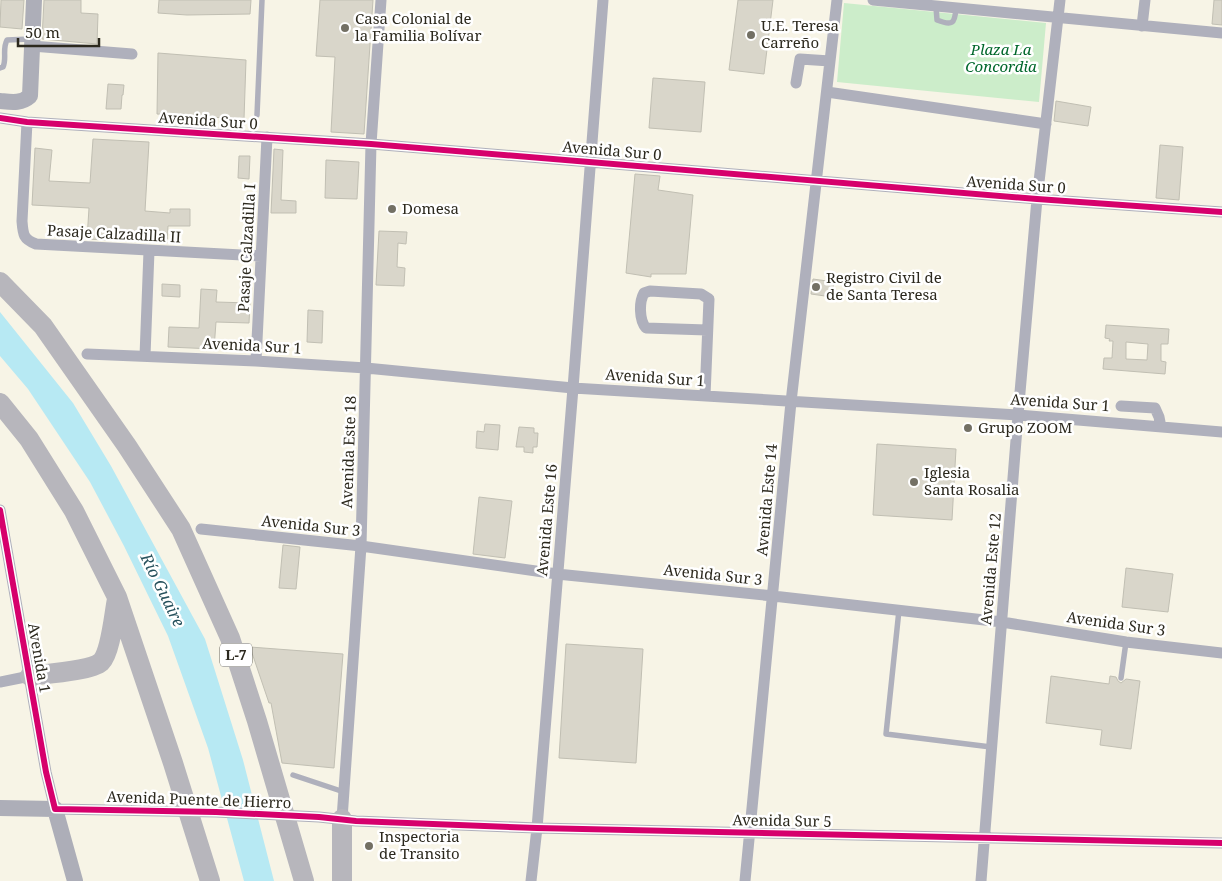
<svg xmlns="http://www.w3.org/2000/svg" width="1222" height="881" font-family="'Noto Serif',serif">
<rect width="100%" height="100%" fill="#f7f4e6"/>
<path fill="#ccedca" d="M844,3l202,20 -7,79 -202,-20z"/>
<path fill="#b7e9f3" d="M0,312l73,91 38,63 94,173 38,121 31,121h-30l-36,-133 -40,-112 -44,-90 -34,-64 -62,-93 -28,-33z"/>
<path fill="#d9d6ca" stroke="#c1bfb3" fill-rule="evenodd" d="M1,0h23l-2,29 -22,-2z
M44,0h37v13l17,1 -1,30 -55,-5z
M159,0h92l-1,14 -63,1 -29,-2z
M320,0h53l-9,134 -33,-2 4,-75 -19,-1z
M738,0h35l-9,74 -35,-4z
M1214,0h8v25l-10,-1z
M158,53l88,7 -2,59 -87,-5z
M653,78l52,4 -4,50 -52,-4z
M108,84l16,1 -1,10h-1l-1,14h-15z
M1056,101l35,6 -3,19 -34,-5z
M93,139l56,3 -4,69 25,2v-4h20v17h-22l-1,17 -80,-4 2,-31 -57,-3 3,-57 17,2 -3,31 41,2z
M1160,145l23,2 -4,53 -23,-2z
M274,149l9,1 -2,50 15,1v12h-25z
M239,156h11l-1,23 -11,-1z
M326,160l33,2 -2,37 -32,-1z
M635,174l25,2 -2,14 35,5 -7,79h-35v3l-25,-4z
M379,231l28,1 -1,12 -8,-1 -1,24 8,1 -1,18 -28,-1z
M813,279l21,3 -2,15 -21,-3z
M162,284l18,1v12l-18,-1z
M201,289l16,1 -1,12 34,1 -1,20 -33,-1 -2,27 -46,-2 1,-20 30,1z
M308,310l15,1 -1,32 -15,-1z
M1106,325l63,4 -1,15h-7v17l5,1 -1,12 -62,-5 1,-11h8l1,-17h-4l1,-2 -5,-1zM1126,342l22,2 -1,16 -21,-1z
M485,424l15,1 -2,25 -22,-2 1,-17 7,1z
M519,427l15,1v5h4l-1,14h-4v6l-9,-1v-5h-8z
M877,444l79,5 -4,71 -79,-5z
M479,497l33,4 -7,57 -32,-4z
M283,545l17,2 -4,42 -17,-1z
M1126,568l47,6 -5,38 -46,-5z
M566,644l77,5 -7,114 -77,-5z
M250,647l93,7 -9,114 -52,-5 -11,-60h-2z
M1051,676l58,8 1,-8 6,1 2,4 3,2 5,-4 14,2 -9,68 -31,-4 2,-15 -56,-7z"/>
<g fill="none" stroke-linecap="round" stroke-linejoin="round">
<path stroke="#afb0bc" stroke-width="5.5" d="M936,7l1,13c15,6 18,4 19,-12
M0,68l3,-1c4,-8 -1,-18 4,-27l23,-1
M257,115l5,-115
M899,610l-13,124 105,13
M1121,678l5,-36
M293,775l51,17"/>
<path stroke="#afb0bc" stroke-width="11" d="M873,0l349,33
M1142,26l3,-26
M32,46l100,8
M796,83l4,-24 30,2
M827,92l219,32
M0,118l27,4 344,22 666,55 185,13
M27,122l-5,99c1,13 1,18 14,23l225,12
M87,354l169,7 110,7 207,20 445,27 204,17
M145,356l4,-105
M256,361l11,-224
M705,396l4,-97 -8,-5 -51,-3 -6,2c-5,9 -5,27 2,35l61,2
M1121,406l34,2 4,9 2,10
M0,510l46,262 9,37 161,3 103,5 37,4 181,7 685,15
M201,529l160,17 196,28 216,22 229,26 124,20 96,11
M0,682l30,-6
M342,819l19,-273 10,-402 10,-144
M531,881l6,-53 36,-440 30,-388
M745,881l46,-479 46,-402
M981,881l37,-466 19,-216 23,-199"/>
<path stroke="#adaeb8" stroke-width="16" d="M0,101c11,1 21,3 30,-5l4,-96
M0,808l55,1 20,72"/>
<path stroke="#b7b6bc" stroke-width="20" d="M0,282l43,44 84,120 54,83 49,109 27,83 47,160
M0,403l29,36 45,72 43,86 56,166 37,118
M30,676c14,-2 61,-5 71,-14 10,-10 13,-49 16,-63
M342,881v-62"/>
<defs>
<path id="cycleway" d="M0,118l27,4 344,22 666,55 185,13
M0,510l46,262 9,37 161,3 103,5 37,4 181,7 685,15"/>
</defs>
<use href="#cycleway" stroke="#fff" stroke-width="9"/>
<use href="#cycleway" stroke="#d6006c" stroke-width="6"/>
</g>
<g fill="#737064" stroke="#fff" stroke-width="2">
<circle cx="345" cy="28" r="5"/>
<circle cx="751" cy="35" r="5"/>
<circle cx="392" cy="209" r="5"/>
<circle cx="816" cy="287" r="5"/>
<circle cx="968" cy="428" r="5"/>
<circle cx="914" cy="482" r="5"/>
<circle cx="369" cy="846" r="5"/>
</g>
<g text-anchor="middle" stroke-width="5" stroke-linejoin="round" paint-order="stroke">
<rect fill="#fff" stroke="#6b6962" stroke-width="1" x="220" y="643.5" width="32" height="23" rx="4"/>
<g font-size="14" font-weight="bold" fill="#2c291e">
<text x="236" y="660">L-7</text>
</g>
<g font-size="15" fill="#2c291e" stroke="#fff" text-anchor="start">
<text x="355" y="24">Casa Colonial de<tspan x="355" dy="17">la Familia Bolívar</tspan></text>
<text x="761" y="31">U.E. Teresa<tspan x="761" dy="17">Carreño</tspan></text>
<text x="402" y="214">Domesa</text>
<text x="826" y="283">Registro Civil de<tspan x="826" dy="17">de Santa Teresa</tspan></text>
<text x="978" y="433">Grupo ZOOM</text>
<text x="924" y="478">Iglesia<tspan x="924" dy="17">Santa Rosalia</tspan></text>
<text x="379" y="842">Inspectoria<tspan x="379" dy="17">de Transito</tspan></text>
</g>
<g font-size="15" font-style="italic" fill="#00672b" stroke="#fff">
<text x="1001" y="55">Plaza La<tspan x="1001" dy="17">Concordia</tspan></text>
</g>
<g font-size="15" fill="#2c291e" stroke="#fff">
<text transform="translate(208 121) rotate(4)" y="5">Avenida Sur 0</text>
<text transform="translate(612 151) rotate(5)" y="5">Avenida Sur 0</text>
<text transform="translate(1016 185) rotate(4)" y="5">Avenida Sur 0</text>
<text transform="translate(114 234) rotate(3)" y="5">Pasaje Calzadilla II</text>
<text transform="translate(247 248) rotate(-87)" y="5">Pasaje Calzadilla I</text>
<text transform="translate(252 346) rotate(3)" y="5">Avenida Sur 1</text>
<text transform="translate(655 378) rotate(4)" y="5">Avenida Sur 1</text>
<text transform="translate(1060 403) rotate(4)" y="5">Avenida Sur 1</text>
<text transform="translate(349 452) rotate(-88)" y="5">Avenida Este 18</text>
<text transform="translate(767 500) rotate(-85)" y="5">Avenida Este 14</text>
<text transform="translate(547 520) rotate(-85)" y="5">Avenida Este 16</text>
<text transform="translate(311 526) rotate(6)" y="5">Avenida Sur 3</text>
<text transform="translate(991 569) rotate(-85)" y="5">Avenida Este 12</text>
<text transform="translate(713 575) rotate(6)" y="5">Avenida Sur 3</text>
<text transform="translate(1116 624) rotate(8)" y="5">Avenida Sur 3</text>
<text transform="translate(39 658) rotate(80)" y="5">Avenida 1</text>
<text transform="translate(199 800) rotate(2)" y="5">Avenida Puente de Hierro</text>
<text transform="translate(782 821) rotate(1)" y="5">Avenida Sur 5</text>
</g>
<g font-size="16" font-style="italic" fill="#26515c" stroke="#fff">
<text transform="translate(163 590) rotate(64)" y="6">Río Guaire</text>
</g>
</g>
<path d="M18 38v8h81v-8" fill="none" stroke="#2c291e" stroke-width="2.5"/>
<text x="25" y="38" font-size="15" fill="#2c291e" stroke="#ffffff" stroke-width="4" paint-order="stroke">50 m</text>
</svg>
